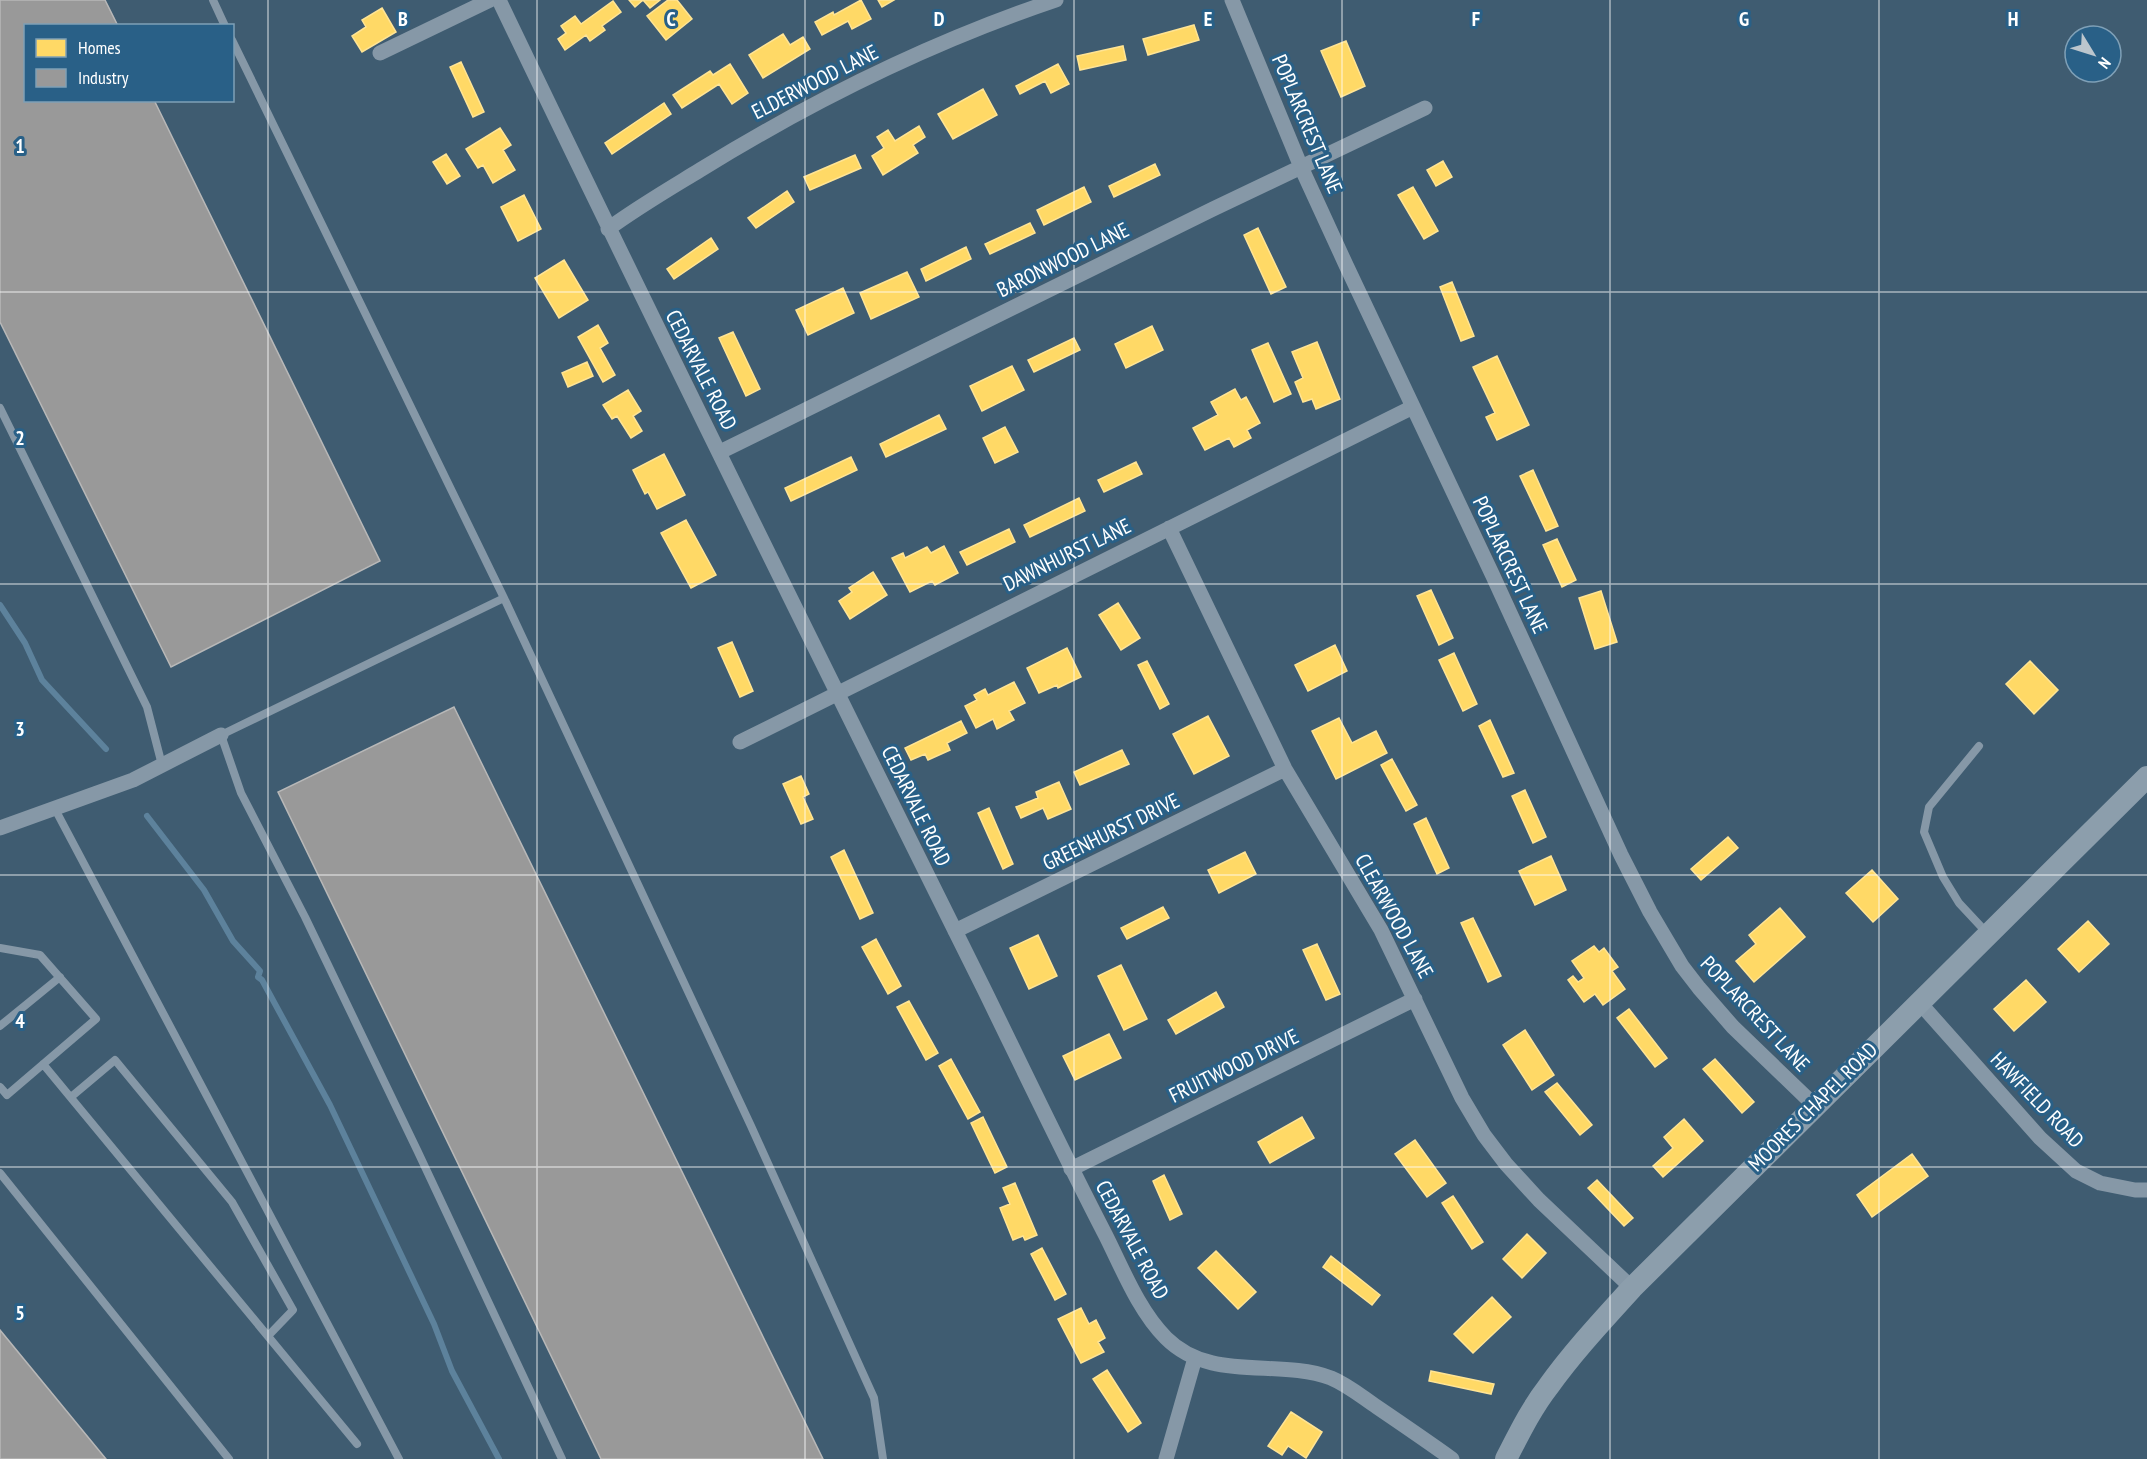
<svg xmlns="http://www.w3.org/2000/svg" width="2147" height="1459" font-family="'PT Sans Narrow',sans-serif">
<rect width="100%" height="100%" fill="#3f5c71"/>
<path fill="#ffd966" stroke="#ffe494" stroke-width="1.5" d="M629,0h31l-10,8 -7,-8 -8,7z
M668,0h9l15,19 -26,21 -19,-24z
M861,0l10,19 -19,10 -4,-8 -26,14 -7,-13 18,-10 1,3z
M878,0h16l-12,7z
M613,1l8,11 -19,14 3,4 -15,11 -4,-6 -21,15 -7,-11 8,-6 -5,-7 14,-10 6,8z
M382,8l14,24 -34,20 -10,-16 14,-9 -4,-7z
M1194,25l5,15 -51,15 -5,-16z
M783,34l7,11 13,-8 7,12 -47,29 -14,-23z
M1346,41l19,45 -24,11 -20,-46z
M1123,46l3,14 -46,10 -3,-14z
M461,62l23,50 -11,5 -23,-50z
M730,64l18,29 -16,11 -13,-20 -37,24 -9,-13 37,-24 3,4z
M1058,64l11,20 -18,9 -6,-12 -25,13 -4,-8z
M983,89l14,26 -44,24 -15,-25z
M664,103l7,11 -59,40 -7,-11z
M919,126l6,11 -12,8 5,8 -35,22 -11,-19 12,-8 -7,-11 11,-7 7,11z
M500,128l11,17 -8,5 12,20 -22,13 -10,-18 -5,3 -12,-19z
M446,154l14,22 -13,8 -14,-22z
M855,155l6,13 -51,22 -6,-13z
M1443,161l9,16 -16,9 -9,-16z
M1155,164l5,11 -46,22 -5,-11z
M1084,187l7,15 -47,23 -7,-15z
M1413,187l25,44 -14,8 -26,-44z
M787,191l7,11 -38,26 -8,-10z
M524,195l17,34 -23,12 -17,-34z
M1030,223l5,10 -45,21 -5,-10z
M1258,228l28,59 -15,7 -27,-59z
M711,238l7,11 -44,30 -7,-10z
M966,247l5,12 -45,22 -5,-12z
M564,260l24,40 -29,18 -24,-40z
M907,272l12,25 -48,22 -11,-26z
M1452,282l22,54 -13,5 -21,-54z
M843,288l11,25 -46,22 -12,-25z
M598,325l10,18 -8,5 15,27 -12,7 -25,-45z
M1152,326l11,24 -37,18 -11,-24z
M733,332l27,57 -14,7 -27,-58z
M1074,338l6,12 -46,22 -6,-12z
M1317,342l23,57 -24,10 -4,-10 -9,3 -8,-20 8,-4 -11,-26z
M1268,343l23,51 -17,8 -22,-52z
M1497,356l32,69 -32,15 -11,-23 9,-4 -22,-46z
M587,362l6,14 -25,11 -6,-14z
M1012,366l12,24 -42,21 -12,-25z
M1235,389l6,11 5,-3 14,26 -13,7 4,8 -17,9 -5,-9 -24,12 -12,-22 25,-13 -7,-13z
M628,390l13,21 -8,5 9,15 -11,7 -14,-22 -5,3 -9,-14z
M939,415l7,14 -60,28 -6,-13z
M1005,427l13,25 -23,11 -12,-25z
M664,454l21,41 -28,14 -9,-17 -3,2 -12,-24z
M851,457l6,13 -66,31 -6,-13z
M1136,462l6,12 -38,18 -6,-12z
M1533,470l25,56 -12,5 -26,-55z
M1079,498l6,13 -55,26 -6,-12z
M686,520l30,55 -25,13 -30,-55z
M1009,529l6,13 -48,23 -7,-13z
M1557,539l19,41 -14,7 -19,-42z
M944,546l14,27 -23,12 -3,-4 -22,11 -18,-34 11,-5 2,5 22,-11 4,6z
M873,572l14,23 -37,24 -11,-18 13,-9 -3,-4z
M1431,590l22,48 -14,7 -22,-49z
M1601,591l16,51 -22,7 -16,-51z
M1118,603l22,35 -19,12 -22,-35z
M732,642l21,49 -13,6 -22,-49z
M1335,645l12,26 -39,20 -13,-26z
M1067,648l14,29 -23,11 -1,-3 -18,8 -12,-25z
M1454,653l23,51 -14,7 -24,-51z
M1147,661l22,43 -9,5 -22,-44z
M2030,661l28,29 -24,24 -28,-30z
M1014,682l11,21 -16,8 5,9 -17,9 -4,-10 -17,9 -11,-22 12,-6 -3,-5 11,-6 3,6z
M1208,716l21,40 -35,18 -21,-40z
M1339,718l13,25 24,-12 11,22 -51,26 -24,-48z
M1490,720l24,53 -11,4 -24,-51z
M961,721l6,12 -20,10 3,7 -22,10 -3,-6 -14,6 -6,-12z
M1122,750l7,14 -49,21 -6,-13z
M1392,759l25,46 -11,6 -25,-46z
M801,776l8,18 -6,3 10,22 -12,5 -18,-40z
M1059,782l12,27 -23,10 -5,-11 -22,10 -5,-11 22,-9 -2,-6z
M1525,790l21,47 -13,6 -21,-47z
M989,808l24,56 -10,5 -25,-56z
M1426,818l23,50 -12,6 -23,-50z
M1728,837l10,11 -37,32 -10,-11z
M844,850l29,63 -13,6 -29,-62z
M1245,852l11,22 -37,19 -11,-23z
M1551,856l15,34 -31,15 -16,-34z
M1872,870l26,29 -25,23 -27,-29z
M1163,907l6,11 -42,21 -6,-11z
M1780,908l25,29 -51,45 -18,-21 20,-17 -7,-9z
M1473,918l28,58 -13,6 -27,-59z
M2088,921l21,23 -30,28 -21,-23z
M1038,935l19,41 -28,13 -19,-41z
M876,939l25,47 -13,8 -26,-47z
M1317,944l23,50 -14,6 -23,-50z
M1594,946l5,6 5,-4 14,19 -6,4 13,18 -22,16 -8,-11 -11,8 -16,-22 5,-4 5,6 6,-4 -12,-17z
M1121,965l26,54 -23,11 -26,-54z
M2026,980l20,22 -32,29 -20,-22z
M1216,992l8,15 -48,27 -8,-14z
M909,1001l29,52 -12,7 -29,-53z
M1629,1009l38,49 -12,9 -38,-49z
M1525,1030l29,45 -22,15 -29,-45z
M1109,1034l12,24 -46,22 -12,-24z
M951,1059l29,53 -12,7 -29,-53z
M1715,1059l39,43 -12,11 -39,-44z
M1557,1083l35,42 -12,10 -35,-43z
M983,1117l24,50 -12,6 -24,-50z
M1302,1117l12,21 -44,25 -12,-21z
M1684,1119l19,22 -40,36 -10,-11 20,-18 -9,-11z
M1415,1140l31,43 -19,14 -32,-43z
M1912,1154l16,22 -56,41 -15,-22z
M1164,1175l18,39 -12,6 -17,-39z
M1597,1180l36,38 -9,8 -36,-38z
M1015,1183l22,52 -12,5 -2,-4 -10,4 -13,-32 10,-4 -7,-16z
M1453,1196l30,46 -11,7 -30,-46z
M1527,1234l19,19 -24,25 -19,-19z
M1042,1248l24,46 -11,6 -24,-46z
M1216,1251l40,41 -18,17 -40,-41z
M1331,1256l49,39 -8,10 -49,-38z
M1492,1297l19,20 -38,36 -19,-19z
M1081,1308l8,16 7,-4 9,18 -7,4 6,10 -23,11 -23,-44z
M1107,1370l34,53 -13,9 -35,-53z
M1431,1371l63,13 -3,10 -62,-13z
M1291,1412l31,20 -16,26 -18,-12 -6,9 -14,-9z"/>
<path fill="#999" stroke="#b8b8b8" stroke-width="1.5" d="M0,0h105l13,26h-92v74h128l226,461 -209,106 -171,-345z
M454,707l369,752h-222l-323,-667z
M0,1330l106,129h-106z"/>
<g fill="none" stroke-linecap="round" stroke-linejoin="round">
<path stroke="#5d829c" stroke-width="6" d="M0,605l25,38 17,37 64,69
M147,816l57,74 29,51 27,30 -2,6 4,3 68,125 104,219 18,47 47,88"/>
<path stroke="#8698a7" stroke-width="8" d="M213,0l12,26
M232,40l272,558 247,528 123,272 9,61
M0,408l147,299 15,58
M504,598l-283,137 20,58 64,124 113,235 144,307
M1979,746l-50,61 -5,25 19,45 16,26 28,30
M55,809l344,650
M0,948l40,7 56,64 -89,76 -7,-8
M0,1026l60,-49
M43,1064l314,380
M71,1097l44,-37 117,142 61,108 -25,26
M0,1173l229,286"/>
<path stroke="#8698a7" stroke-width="15" d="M499,0c159,332 322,661 486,991 40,82 79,164 121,245 17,34 33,75 60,102 45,45 111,20 165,40 17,7 31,19 46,29 25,17 50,34 75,52
M1232,0l69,167 45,98 147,311 128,279 29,57 32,54 17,22 34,39 81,78
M380,53l110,-53
M608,229c30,-22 61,-40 92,-59 112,-69 231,-128 356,-170
M720,452l493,-243 212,-101
M1169,528l116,241 96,161 81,168 22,37 22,29 33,36 93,88
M740,742l673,-335
M0,828l133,-48 88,-45
M955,931l330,-162
M1919,1002l121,136 36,33 24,12 35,7h12
M1071,1169l344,-170
M1166,1459l29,-101"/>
<path stroke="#8c9eac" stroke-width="22" d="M1506,1459c13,-25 25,-50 42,-72 25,-35 55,-67 84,-99l515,-511"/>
</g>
<path fill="none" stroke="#fff" stroke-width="1.5" stroke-opacity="0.55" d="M268,0v1459M537,0v1459M805,0v1459M1074,0v1459M1342,0v1459M1610,0v1459M1879,0v1459M0,292h2147M0,584h2147M0,875h2147M0,1167h2147"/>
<g text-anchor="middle" stroke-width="6" stroke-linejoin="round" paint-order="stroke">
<g font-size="21" fill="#fff" stroke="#296087">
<text transform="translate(815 82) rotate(-27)" y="7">ELDERWOOD LANE</text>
<text transform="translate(1307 124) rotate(67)" y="7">POPLARCREST LANE</text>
<text transform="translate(1063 260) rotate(-26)" y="7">BARONWOOD LANE</text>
<text transform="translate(701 370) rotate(63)" y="7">CEDARVALE ROAD</text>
<text transform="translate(1067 555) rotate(-26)" y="7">DAWNHURST LANE</text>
<text transform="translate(1510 565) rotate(65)" y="7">POPLARCREST LANE</text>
<text transform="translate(916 806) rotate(64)" y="7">CEDARVALE ROAD</text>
<text transform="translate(1111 832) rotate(-26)" y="7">GREENHURST DRIVE</text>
<text transform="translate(1394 916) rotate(61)" y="7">CLEARWOOD LANE</text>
<text transform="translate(1755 1014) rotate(47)" y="7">POPLARCREST LANE</text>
<text transform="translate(1234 1066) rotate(-26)" y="7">FRUITWOOD DRIVE</text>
<text transform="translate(2037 1100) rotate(46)" y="7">HAWFIELD ROAD</text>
<text transform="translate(1813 1107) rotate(-45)" y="7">MOORES CHAPEL ROAD</text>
<text transform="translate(1132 1240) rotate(62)" y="7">CEDARVALE ROAD</text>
</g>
</g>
<g font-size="20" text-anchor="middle" font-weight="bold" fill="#fff" stroke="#296087" stroke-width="6" stroke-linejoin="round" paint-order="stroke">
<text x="403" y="26">B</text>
<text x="671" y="26">C</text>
<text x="939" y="26">D</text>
<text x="1208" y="26">E</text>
<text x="1476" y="26">F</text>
<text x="1744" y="26">G</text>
<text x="2013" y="26">H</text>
<text x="20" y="153">1</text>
<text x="20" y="445">2</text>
<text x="20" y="736">3</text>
<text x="20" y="1028">4</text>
<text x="20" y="1320">5</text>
</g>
<rect x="24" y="24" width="210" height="78" fill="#296087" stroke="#7fa0b7" stroke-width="1.5"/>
<rect x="36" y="39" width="30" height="18" fill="#ffd966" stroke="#7fa0b7" stroke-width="1.5"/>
<text x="78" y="54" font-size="18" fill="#ffffff">Homes</text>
<rect x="36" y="69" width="30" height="18" fill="#999999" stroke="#7fa0b7" stroke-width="1.5"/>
<text x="78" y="84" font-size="18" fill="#ffffff">Industry</text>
<g transform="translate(2093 54) rotate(128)"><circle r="28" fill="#296087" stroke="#7fa0b7" stroke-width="1.5"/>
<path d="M0-4.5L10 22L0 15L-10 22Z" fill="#bcc6cd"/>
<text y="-9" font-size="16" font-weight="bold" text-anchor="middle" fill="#ffffff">N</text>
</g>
</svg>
